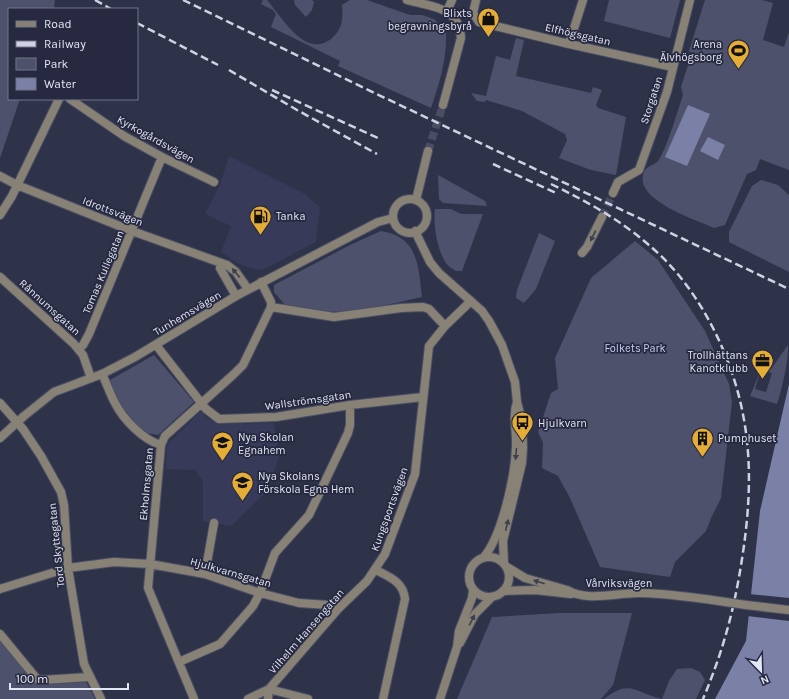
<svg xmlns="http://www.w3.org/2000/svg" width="789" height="699" font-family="Karla,sans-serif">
<rect width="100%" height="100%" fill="#2f334a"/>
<path fill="#373b59" d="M229,156l74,37 17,14 -4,35 -54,28 -12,-2 -11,-4 -18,-12 10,-26 -26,-12 15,-29z
M201,411l6,7 15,6 52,-1 5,34 -5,15 -11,23 -32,31 -28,-5v-40l-8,-11 -29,-1 1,-24z"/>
<path fill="#4e516b" d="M0,0h55l-1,9h-45v90h11l-20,59z
M263,0h4c15,17 38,59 64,39 12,-10 12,-20 11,-34l8,-5h17l43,15h12l12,4 12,12c1,29 -6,50 -15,77l-93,-42 2,-5 -69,-34 5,-13 -3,-4 -12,-6z
M294,0h18l2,2 -2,8 -6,7 -11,-12z
M609,0h71l-10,38 -66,-17z
M705,0h57l11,3 -10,37 21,7 5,-15v138l-29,-11 -4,11 -9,4 -22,51 -11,3c-17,-8 -82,-28 -70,-56 3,-7 13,-7 16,-14 10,-19 16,-43 23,-63l-2,-8 11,-34 -3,-2z
M516,38l8,2 -8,36 75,17 2,-6 9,3 -6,15 2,3 28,9 -10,58 -25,-5 -32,-12 8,-18 -2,-6 -43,-23 -36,-11 -1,2 -8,-1 -6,-8 15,3 10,-40 14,4z
M438,175l47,26 2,5 -44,-3 -4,-4z
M761,180l17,5 11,10v77l-60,-30v-10l23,-46z
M435,209h16l10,5h22l-21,57h-6c-3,-2 -8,-5 -10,-8 -9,-13 -13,-39 -11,-54z
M381,231c38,6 37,35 41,66 -45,10 -92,23 -137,8l-11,-13v-7l76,-40z
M539,233l16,8 -19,48 -12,14 -8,-5 1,-8z
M635,241l23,19 47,71 24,53 3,18 -11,96 -10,20 -5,13 -31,31 -5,15 -70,-10 -30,-69 -12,-22 -16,-8 1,-25 -5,-11 13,-39 7,-4 -3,-31 36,-80z
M788,345c1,14 -6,44 -11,59l-27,-8 10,-24 -5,17 11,3 6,-19 -11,-3 10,-1z
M154,355l40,47 -36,33 -16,-3 -25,-31 -7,-21z
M560,613h72l-19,72 -12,14h-144l35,-82z
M0,640l39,44 47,-2 9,17h-95z
M691,668l9,4 5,8 -9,19h-92c27,-21 31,-6 58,0l7,-18 8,-12z"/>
<path fill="#7b81a6" d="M688,105l22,9 -23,52 -22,-9z
M708,137l17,8 -7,15 -18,-9z
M789,384v315h-74l31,-58 14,-130z"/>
<path fill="#2f334a" d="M749,594l40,4v23l-42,-5z"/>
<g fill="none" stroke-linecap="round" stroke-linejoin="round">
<path stroke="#4a4e64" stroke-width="8" stroke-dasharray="8 4" stroke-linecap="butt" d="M602,217l11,-24"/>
<path stroke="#4a4e64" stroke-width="8" stroke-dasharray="8 4" stroke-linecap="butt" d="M428,151l15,-46"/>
<defs>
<path id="minor" d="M476,0l-3,13 6,9 90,22 104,23
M447,11l5,-11
M569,44l14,-44
M70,99l54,37 38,21 52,25
M0,176l17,9 115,46 95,34 9,7 12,17
M613,193l5,-11 21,-12 28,-78 23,-92
M0,215l12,-19 47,-97
M582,253l5,-6 15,-30
M220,263v5l16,28
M0,277l74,67 9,11 8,23
M271,307l63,10 67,-9 22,-1 6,2 16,17
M156,345l50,64 13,10 57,-2 74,-12 73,-8
M79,349l4,-4 6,-11 73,-177
M102,374c5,10 8,20 13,29 8,16 28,37 46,42
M0,403l23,26 18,27 20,36 3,13 4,63 16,96 17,35
M376,570c13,7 27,11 29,29l-22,100
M205,574l9,-51
M0,589l68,-21 46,-6 36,2 55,10 55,19 39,10 29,2 11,3
M0,634l37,45 5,1 47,-3
M179,662l41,-18 33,-38 7,-13 15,-40 34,-38 39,-82 2,-8v-20
M194,699l-46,-111 13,-143 4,-9 69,-62 9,-9 28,-58v-5l-10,-20
M248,699l21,-10 70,-81 28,-27 18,-27 30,-80 14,-128 16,-20 26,-25
M268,699l1,-10 39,10"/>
<path id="tertiary" d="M407,0c25,7 52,6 54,38l-18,67
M393 216a17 17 0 1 1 34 0a17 17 0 1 1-34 0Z
M416,200l12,-49
M415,231l15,31 9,11 43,38 7,10 13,24 13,37 2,20 5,19 1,27 -1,15 -19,78 1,22
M0,438l24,-22 30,-24 48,-18 33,-17 101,-61 142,-74 15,-4
M469 577a20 20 0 1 1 40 0a20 20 0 1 1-40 0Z
M483,558c19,-21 32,-82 33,-111 1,-15 -4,-31 1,-45
M507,567l18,11 42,12c20,12 49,3 71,3 25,0 50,4 74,7
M503,591l32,-1 36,4
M746,605l43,5
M460,643l15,-29 17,-17
M440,699l17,-52 2,-16 13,-33 1,-8"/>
</defs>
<use href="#minor" stroke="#4c5065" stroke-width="10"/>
<use href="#tertiary" stroke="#4c5065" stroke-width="10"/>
<use href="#minor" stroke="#888276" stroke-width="8"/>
<use href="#tertiary" stroke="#888276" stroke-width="8"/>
<path stroke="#cfd2e2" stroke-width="2.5" stroke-dasharray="8 4" stroke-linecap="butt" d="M95,0l16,9
M183,0l183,89 423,200
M137,23l81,42
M229,70l68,40 80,44
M272,90l106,48
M493,164l63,29
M551,184c41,20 75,39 109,71 22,21 39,46 53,73 39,77 42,148 29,231 -8,52 -19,92 -39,140"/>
<defs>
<path id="tertiary-bridge" d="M712,600l34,5"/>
</defs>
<use href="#tertiary-bridge" stroke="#4c5065" stroke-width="10" stroke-linecap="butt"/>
<use href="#tertiary-bridge" stroke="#888276" stroke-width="8"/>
</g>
<defs><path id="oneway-solid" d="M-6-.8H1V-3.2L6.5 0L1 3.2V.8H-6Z"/></defs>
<g fill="#3e3f4d">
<use href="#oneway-solid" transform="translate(593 236) rotate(116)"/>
<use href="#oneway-solid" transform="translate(236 273) rotate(-130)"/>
<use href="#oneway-solid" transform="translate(516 454) rotate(95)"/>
<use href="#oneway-solid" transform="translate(507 525) rotate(-76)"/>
<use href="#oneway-solid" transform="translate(539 582) rotate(-162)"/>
<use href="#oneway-solid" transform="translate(472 620) rotate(-63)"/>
</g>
<defs>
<symbol id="shop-pin" viewBox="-11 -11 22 30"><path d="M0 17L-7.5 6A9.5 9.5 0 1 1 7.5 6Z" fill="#e6ad36" stroke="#26293f"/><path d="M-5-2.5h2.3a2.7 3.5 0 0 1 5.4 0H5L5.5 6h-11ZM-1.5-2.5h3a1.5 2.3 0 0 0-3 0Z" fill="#111"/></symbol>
<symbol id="stadium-pin" viewBox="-11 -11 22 30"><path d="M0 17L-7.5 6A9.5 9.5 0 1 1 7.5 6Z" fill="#e6ad36" stroke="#26293f"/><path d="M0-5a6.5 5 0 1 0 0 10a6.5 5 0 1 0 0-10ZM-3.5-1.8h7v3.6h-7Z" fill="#111"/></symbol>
<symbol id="fuel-pin" viewBox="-11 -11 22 30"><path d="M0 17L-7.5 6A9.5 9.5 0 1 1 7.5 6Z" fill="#e6ad36" stroke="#26293f"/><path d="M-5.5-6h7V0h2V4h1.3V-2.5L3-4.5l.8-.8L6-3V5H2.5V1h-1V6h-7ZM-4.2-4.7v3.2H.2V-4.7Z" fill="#111"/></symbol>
<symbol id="office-pin" viewBox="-11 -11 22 30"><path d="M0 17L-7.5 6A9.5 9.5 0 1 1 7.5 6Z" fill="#e6ad36" stroke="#26293f"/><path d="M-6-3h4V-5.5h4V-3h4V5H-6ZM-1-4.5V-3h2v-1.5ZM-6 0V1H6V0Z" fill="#111"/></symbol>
<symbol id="bus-pin" viewBox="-11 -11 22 30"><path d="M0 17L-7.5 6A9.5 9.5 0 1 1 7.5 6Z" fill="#e6ad36" stroke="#26293f"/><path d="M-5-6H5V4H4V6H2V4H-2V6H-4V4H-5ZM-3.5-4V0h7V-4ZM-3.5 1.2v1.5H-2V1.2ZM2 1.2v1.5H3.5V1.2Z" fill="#111"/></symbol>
<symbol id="building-pin" viewBox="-11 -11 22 30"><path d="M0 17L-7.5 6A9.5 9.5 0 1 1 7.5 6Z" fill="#e6ad36" stroke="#26293f"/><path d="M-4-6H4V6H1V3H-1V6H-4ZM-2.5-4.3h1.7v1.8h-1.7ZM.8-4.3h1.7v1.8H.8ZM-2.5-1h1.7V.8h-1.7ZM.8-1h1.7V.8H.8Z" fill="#111"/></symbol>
<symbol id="school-pin" viewBox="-11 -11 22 30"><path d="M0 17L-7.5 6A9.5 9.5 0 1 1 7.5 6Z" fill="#e6ad36" stroke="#26293f"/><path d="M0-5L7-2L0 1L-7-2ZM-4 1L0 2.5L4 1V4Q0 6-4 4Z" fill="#111"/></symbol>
</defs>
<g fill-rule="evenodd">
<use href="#shop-pin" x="476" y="6" width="25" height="34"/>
<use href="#stadium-pin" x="726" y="38" width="25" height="34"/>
<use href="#fuel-pin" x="248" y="204" width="25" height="34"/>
<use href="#office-pin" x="750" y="348" width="25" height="34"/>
<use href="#bus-pin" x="510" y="410" width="25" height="34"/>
<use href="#building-pin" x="690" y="426" width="25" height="34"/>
<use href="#school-pin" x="210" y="430" width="25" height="34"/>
<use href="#school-pin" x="230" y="470" width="25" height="34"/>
</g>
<g text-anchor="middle" stroke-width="3.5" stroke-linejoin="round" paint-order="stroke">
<g font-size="11" fill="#e3e6f5" stroke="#26293f" text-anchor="start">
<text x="472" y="17" text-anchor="end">Blixts<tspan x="472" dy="13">begravningsbyrå</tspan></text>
<text x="722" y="48" text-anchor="end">Arena<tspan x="722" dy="13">Älvhögsborg</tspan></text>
<text x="276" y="220">Tanka</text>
<text x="748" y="359" text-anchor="end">Trollhättans<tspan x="748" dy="13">Kanotklubb</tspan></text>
<text x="538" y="427">Hjulkvarn</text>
<text x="238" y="441">Nya Skolan<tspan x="238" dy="13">Egnahem</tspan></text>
<text x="718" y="442">Pumphuset</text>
<text x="258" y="480">Nya Skolans<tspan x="258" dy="13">Förskola Egna Hem</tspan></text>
</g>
<g font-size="11" fill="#e3e6f5" stroke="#26293f">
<text transform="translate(578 34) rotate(13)" y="4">Elfhögsgatan</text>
<text transform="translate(651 100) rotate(-72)" y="4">Storgatan</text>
<text transform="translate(156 139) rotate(29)" y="4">Kyrkogårdsvägen</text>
<text transform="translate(113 211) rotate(21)" y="4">Idrottsvägen</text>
<text transform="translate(103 272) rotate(-67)" y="4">Tomas Kullegatan</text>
<text transform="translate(50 307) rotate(42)" y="4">Rånnumsgatan</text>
<text transform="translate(187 313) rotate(-31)" y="4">Tunhemsvägen</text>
<text transform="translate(308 400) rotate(-8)" y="4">Wallströmsgatan</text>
<text transform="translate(146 484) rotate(-85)" y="4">Ekholmsgatan</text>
<text transform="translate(389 509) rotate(-70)" y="4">Kungsportsvägen</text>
<text transform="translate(56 545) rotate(-96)" y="4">Tord Skyttegatan</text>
<text transform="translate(231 572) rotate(16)" y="4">Hjulkvarnsgatan</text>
<text x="619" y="587">Vårviksvägen</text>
<text transform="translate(306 631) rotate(-49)" y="4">Vilhelm Hansengatan</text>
</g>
<g font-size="11" fill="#c9d0f5" stroke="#26293f">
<text x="635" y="352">Folkets Park</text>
</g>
</g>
<rect x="8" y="8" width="130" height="92" fill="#26293f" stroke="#727588"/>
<rect x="16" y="21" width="20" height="6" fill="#888276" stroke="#727588"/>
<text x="44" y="28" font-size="12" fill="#e3e6f5">Road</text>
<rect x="16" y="41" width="20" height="6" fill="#cfd2e2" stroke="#727588"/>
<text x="44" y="48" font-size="12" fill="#e3e6f5">Railway</text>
<rect x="16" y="58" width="20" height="12" fill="#4e516b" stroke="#727588"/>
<text x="44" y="68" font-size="12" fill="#e3e6f5">Park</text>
<rect x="16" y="78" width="20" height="12" fill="#7b81a6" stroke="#727588"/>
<text x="44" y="88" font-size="12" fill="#e3e6f5">Water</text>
<g transform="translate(761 671) rotate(157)" stroke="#26293f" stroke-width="3" paint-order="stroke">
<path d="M0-3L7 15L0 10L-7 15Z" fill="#e3e6f5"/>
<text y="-6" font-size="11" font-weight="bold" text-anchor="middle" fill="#e3e6f5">N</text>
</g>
<path d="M10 683v6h118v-6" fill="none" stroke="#e3e6f5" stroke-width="2"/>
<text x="16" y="683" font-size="12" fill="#e3e6f5" stroke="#26293f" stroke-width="3" paint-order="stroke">100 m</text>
</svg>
